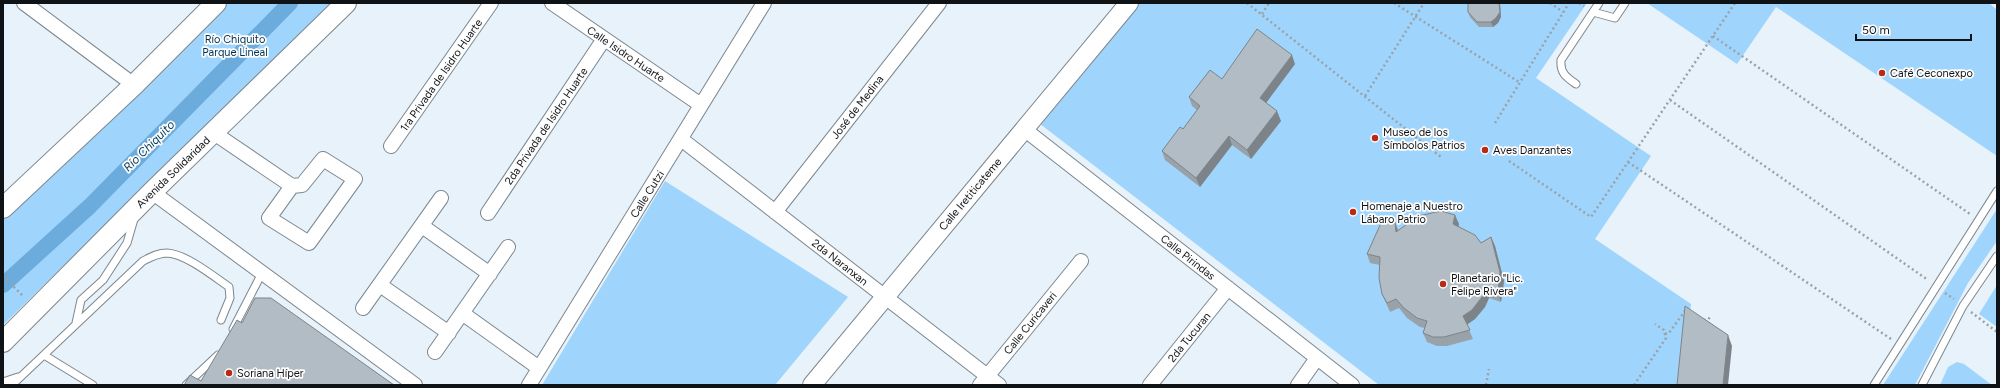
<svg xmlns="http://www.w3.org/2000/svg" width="2000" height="388" font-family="Figtree,sans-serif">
<rect width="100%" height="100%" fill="#e7f2fa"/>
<path fill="#9fd4fc" d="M224,3h109l-330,322v-106z
M1136,3h451l-51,75 115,78 -56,83 96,65 -9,81h-303l-344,-265z
M1647,3h342l8,7v146l-221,-149 -39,57z
M665,181l183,116 -73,88h-233z
M1997,209v32l-29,42 -53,102h-32z
M1997,285v42l-18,-13z
M1957,362l7,2 28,21h-52l8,-18z"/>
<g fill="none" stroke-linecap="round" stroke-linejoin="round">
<path stroke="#6cacdc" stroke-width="16" d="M3,285l87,-79 200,-203"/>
<defs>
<path id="service" d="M1593,12l22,6 10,-15
M1576,84c-10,-7 -16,-11 -15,-24l38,-57
M76,323l5,-23 22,-20 24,-37 7,-24
M233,329l29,-56
M44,355l49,30
M3,382l15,-5
M12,385l131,-124c8,-4 15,-8 24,-8 19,1 46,23 62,34l1,11 -9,22
M186,385l32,-30
M1874,385l123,-194
M1922,385l41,-79 34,-50"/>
<path id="minor" d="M24,3l110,82
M552,3l149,102
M1024,129l328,256
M214,133l78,53
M681,139l318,246
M391,146l100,-143
M323,159l32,20 -46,64 -40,-25 23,-32 10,-1z
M152,192l263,193
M775,212l164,-209
M488,213l116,-174
M422,226l68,48
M380,285l69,48
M363,308l78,-110
M462,313l77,55
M435,352l73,-105
M529,385l235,-382
M980,385l101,-124
M1150,385l78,-97
M1298,385l19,-27"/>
<path id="tertiary" d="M812,385l317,-382"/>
<path id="secondary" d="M3,208l131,-123 82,-82
M3,342l149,-150 194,-189"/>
</defs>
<use href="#service" stroke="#7d878e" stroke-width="9"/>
<use href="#minor" stroke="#7d878e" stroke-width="16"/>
<use href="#tertiary" stroke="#7d878e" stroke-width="20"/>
<use href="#secondary" stroke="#7d878e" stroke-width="22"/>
<path stroke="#9aa2a8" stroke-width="2.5" stroke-dasharray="2 3" stroke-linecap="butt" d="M1247,3l194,154
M1394,3l125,79
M1550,3l13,9
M1579,3l5,3
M1262,14l7,-11
M1713,36l257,178
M1365,96l59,-93
M1670,100l258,180
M1495,123l74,-120
M1509,161l82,56 144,-214
M1628,162l263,177
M3,276l21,21
M1945,293l9,6
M1971,312l26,20
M1704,320h4l2,-3
M1665,334l4,-1 18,-25
M1486,385l3,-16
M1634,385l32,-47 -2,-8 -9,-6"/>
<use href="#service" stroke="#fff" stroke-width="7"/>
<use href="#minor" stroke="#fff" stroke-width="14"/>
<use href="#tertiary" stroke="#fff" stroke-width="18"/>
<use href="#secondary" stroke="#fff" stroke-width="20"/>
</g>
<path fill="#99a2a9" d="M1468,3h32l1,14 -3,6 -5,4h-14l-9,-10 -2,-5z
M1295,64l-29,39 15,18 -30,38 -19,-14 -32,42 -35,-27 -3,-9 21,-22 14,-19 -5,-4 -3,-9 33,-18z
M1395,222l3,8 61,-6 -1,2 23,17 10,-6 4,9 9,35 -3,21 -12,-4 -4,9 -10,12 -8,6 6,14 -26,7h-10l-10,-4 -4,-9 2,-5 -5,-1 -13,-9 -8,-10 -9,4 -8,-18 -2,-29 -10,-2 -3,-9z"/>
<path fill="#7d8489" d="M1499,3h1v1l1,13 -3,6 -5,4 -2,-5z
M1292,55l3,9 -32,43 -3,-9z
M1277,111l4,10 -30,38 -4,-9z
M1229,136l3,9 -32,42 -4,-9z
M1455,215l4,9 -2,9 -4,-9z
M1395,222l3,9 -2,1z
M1491,237l4,9 9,35 -3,21 -3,-9z
M1486,289l3,9 -4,9 -10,12 -9,6 -3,-9z
M1728,335l4,11 -4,39h-5z"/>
<path fill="#b2bcc4" stroke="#7d8489" d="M1468,3h31l1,9 -4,6 -5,4h-14l-9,-10z
M1257,29l35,26 -32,43 17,13 -30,39 -18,-14 -33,42 -34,-27 18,-24 3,2 17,-23 -11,-9 21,-27 12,9z
M1441,211l14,4 -2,9 22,11 6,8 10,-6 9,35 -2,21 -12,-4 -4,8 -10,13 -9,6 7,14 -26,7h-11l-10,-4 4,-12 -10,-3 -13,-10 -8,-9 -9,4 -5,-9 -3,-16 1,-21 -13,-3 14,-31 14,-1 1,10 22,-16z
M255,298h16l123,87h-210l6,-10 11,6 36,-61 5,3z
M1685,306l43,29 -5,50h-46z"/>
<g fill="#b72a14" stroke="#fdfdfd" stroke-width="1.5">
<circle cx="1882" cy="73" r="4"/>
<circle cx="1375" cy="138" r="4"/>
<circle cx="1485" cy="150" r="4"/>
<circle cx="1353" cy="212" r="4"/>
<circle cx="1443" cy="284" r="4"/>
<circle cx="229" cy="373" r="4"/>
</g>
<g text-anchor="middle" stroke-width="3.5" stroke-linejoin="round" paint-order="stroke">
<g font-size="11" fill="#003352" stroke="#fdfdfd">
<text x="235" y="43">Río Chiquito<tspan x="235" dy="13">Parque Lineal</tspan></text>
</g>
<g font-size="11" fill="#101316" stroke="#fdfdfd">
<text transform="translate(626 54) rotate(34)" y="4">Calle Isidro Huarte</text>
<text transform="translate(441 75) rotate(-55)" y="4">1ra Privada de Isidro Huarte</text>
<text transform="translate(857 107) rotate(-52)" y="4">José de Medina</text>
<text transform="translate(546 126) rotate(-56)" y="4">2da Privada de Isidro Huarte</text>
<text transform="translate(173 172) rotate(-44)" y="4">Avenida Solidaridad</text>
<text transform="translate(647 194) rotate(-58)" y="4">Calle Cutzi</text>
<text transform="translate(970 194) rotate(-50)" y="4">Calle Iretiticateme</text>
<text transform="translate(1188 257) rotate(38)" y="4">Calle Pirindas</text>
<text transform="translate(840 262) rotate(38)" y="4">2da Naranxan</text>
<text transform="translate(1030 323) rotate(-51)" y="4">Calle Curicaveri</text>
<text transform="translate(1189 337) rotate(-51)" y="4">2da Tucuran</text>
</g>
<g font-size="11" fill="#101316" stroke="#fdfdfd" text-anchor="start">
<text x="1890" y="77">Café Ceconexpo</text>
<text x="1383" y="136">Museo de los<tspan x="1383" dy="13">Símbolos Patrios</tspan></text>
<text x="1493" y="154">Aves Danzantes</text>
<text x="1361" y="210">Homenaje a Nuestro<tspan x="1361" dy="13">Lábaro Patrio</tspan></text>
<text x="1451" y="282">Planetario "Lic.<tspan x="1451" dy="13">Felipe Rivera"</tspan></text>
<text x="237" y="377">Soriana Híper</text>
</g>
<g font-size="12" font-style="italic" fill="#063b5b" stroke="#fdfdfd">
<text transform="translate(149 146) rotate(-45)" y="4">Río Chiquito</text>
</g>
</g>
<rect width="2000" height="388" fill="none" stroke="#101316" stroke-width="8"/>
<path d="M1856 34v6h115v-6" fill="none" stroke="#101316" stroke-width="2"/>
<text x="1862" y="34" font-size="12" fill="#101316" stroke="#fdfdfd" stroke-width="3" paint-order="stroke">50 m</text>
</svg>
